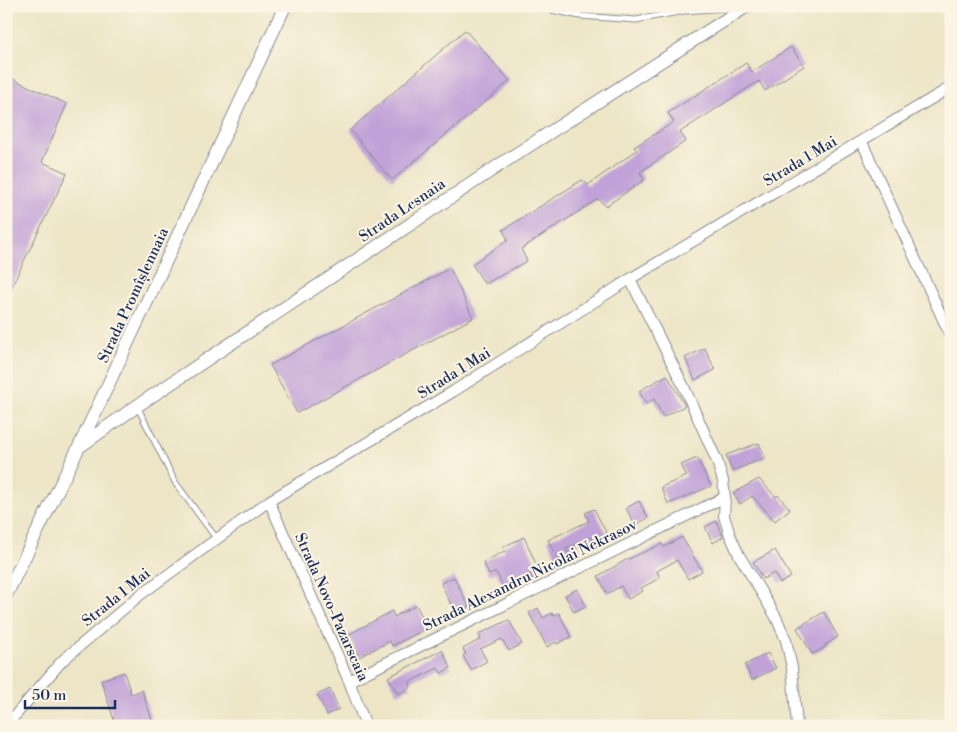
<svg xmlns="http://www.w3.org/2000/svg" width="957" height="732" font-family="'Libre Bodoni',serif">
<rect width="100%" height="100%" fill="#fcf5e5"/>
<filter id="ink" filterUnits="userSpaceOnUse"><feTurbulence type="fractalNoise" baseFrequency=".02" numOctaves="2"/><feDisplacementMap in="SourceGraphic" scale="10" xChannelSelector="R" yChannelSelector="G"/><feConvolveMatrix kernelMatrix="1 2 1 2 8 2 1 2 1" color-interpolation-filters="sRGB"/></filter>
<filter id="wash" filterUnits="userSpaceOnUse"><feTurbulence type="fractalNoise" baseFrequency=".0096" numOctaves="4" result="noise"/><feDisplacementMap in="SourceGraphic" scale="20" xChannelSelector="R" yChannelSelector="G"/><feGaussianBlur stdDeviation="1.12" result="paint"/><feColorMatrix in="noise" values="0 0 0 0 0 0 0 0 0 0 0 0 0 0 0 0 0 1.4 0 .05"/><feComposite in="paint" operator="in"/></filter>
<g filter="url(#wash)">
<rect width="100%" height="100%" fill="#ede5c6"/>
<g id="blocks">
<path fill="#c1a2d8" d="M465,30l45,51 -118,99 -42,-50z
M791,47l13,19 -39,25 -6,-10 -79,51 6,9 -46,31 4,8 -38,26 -8,-7 -77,50 6,12 -42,23 -13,-20 36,-24 -5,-10 79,-50 6,5 49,-35 -3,-3 40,-25 -6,-9 78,-50 6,9z
M6,76l61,28 -25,58 25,11 -61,125z
M450,268l23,50 -176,95 -27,-48z
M705,348l10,22 -20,10 -10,-22z
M667,375l18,31 -22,11 -9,-18 -8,5 -7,-13z
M759,443l6,15 -33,13 -6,-16z
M697,458l14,28 -43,18 -7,-17 26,-11 -6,-11z
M759,479l17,18 2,-2 12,14 -15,12 -23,-25 -12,8 -7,-11z
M639,501l9,17 -13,7 -9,-17z
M594,509l15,29 -14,7 -4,-8 -25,12 3,5 -11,6 -10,-20 41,-19 -4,-8z
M717,521l6,16 -10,6 -8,-16z
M524,537l17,38 -9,4 -2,-5 -26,14 -8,-16 -7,3 -6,-13 22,-11 -2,-4z
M682,537l20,34 -14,8 -11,-19 -20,11 3,7 -19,10 2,3 -15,8 -7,-13 -14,8 -9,-18 28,-16 36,-16 2,3z
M775,550l16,27 -11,6 -6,-10 -11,6 -10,-17z
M454,577l15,30 -14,7 -14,-31z
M577,589l9,17 -12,6 -9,-17z
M416,605l12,23 -36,18 -2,-5 -31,16 -11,-22 44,-24 2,6z
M538,608l5,10 9,-5 1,3 6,-3 12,24 -14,7 -1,-2 -9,5 -18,-34z
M824,612l14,25 -13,8 1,2 -14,7 -15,-26z
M509,620l13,24 -13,7 -7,-12 -22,10 7,12 -16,9 -8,-14 3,-2 -3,-5 18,-10 -2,-5z
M442,650l9,18 -10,5 -3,-5 -29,14 2,5 -13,7 -10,-17z
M768,653l8,15 -24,12 -7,-15z
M124,672l7,22 11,-4 12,36h-38l-15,-46z
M330,689l9,20 -12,6 -10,-20z"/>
</g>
</g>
<g filter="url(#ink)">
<use href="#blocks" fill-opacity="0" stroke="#848a92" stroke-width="1"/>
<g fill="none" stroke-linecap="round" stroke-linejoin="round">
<defs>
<path id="service" d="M533,6l47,10 56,4 48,-9 54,-4
M137,406l38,76 41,56"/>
<path id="minor" d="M862,142l89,195
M630,279l54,108 33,74 6,20 2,16 -1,19 6,19 9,20 37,62 10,23 6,28 5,58
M269,501l80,180 17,45
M349,681l376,-184
M6,726l56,-65 78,-66 129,-94 185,-110 176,-112 321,-192"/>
<path id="tertiary" d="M79,447l58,-41 373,-248 237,-152
M6,595l73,-148 206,-441"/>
</defs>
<use href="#service" stroke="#848a92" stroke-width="7"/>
<use href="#minor" stroke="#848a92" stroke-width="12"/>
<use href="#tertiary" stroke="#848a92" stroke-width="14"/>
<use href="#service" stroke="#fff" stroke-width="5"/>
<use href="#minor" stroke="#fff" stroke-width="10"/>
<use href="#tertiary" stroke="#fff" stroke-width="12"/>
</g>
</g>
<g text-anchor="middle" stroke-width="4" stroke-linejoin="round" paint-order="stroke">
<g font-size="15" fill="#1b2f5e" stroke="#fcf5e5">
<text transform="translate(800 161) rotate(-31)" y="5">Strada 1 Mai</text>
<text transform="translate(402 210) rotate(-34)" y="5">Strada Lesnaia</text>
<text transform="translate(133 295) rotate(-65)" y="5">Strada Promîșlennaia</text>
<text transform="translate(454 373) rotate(-32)" y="5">Strada 1 Mai</text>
<text transform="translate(530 575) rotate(-26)" y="5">Strada Alexandru Nicolai Nekrasov</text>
<text transform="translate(116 597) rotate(-39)" y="5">Strada 1 Mai</text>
<text transform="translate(332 607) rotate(66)" y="5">Strada Novo-Pazarscaia</text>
</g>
</g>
<rect width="957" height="732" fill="none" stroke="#fcf5e5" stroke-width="25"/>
<path d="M25 700v8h90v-8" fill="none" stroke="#1b2f5e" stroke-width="2.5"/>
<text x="32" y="700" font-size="15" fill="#1b2f5e" stroke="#fcf5e5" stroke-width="4" paint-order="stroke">50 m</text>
</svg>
